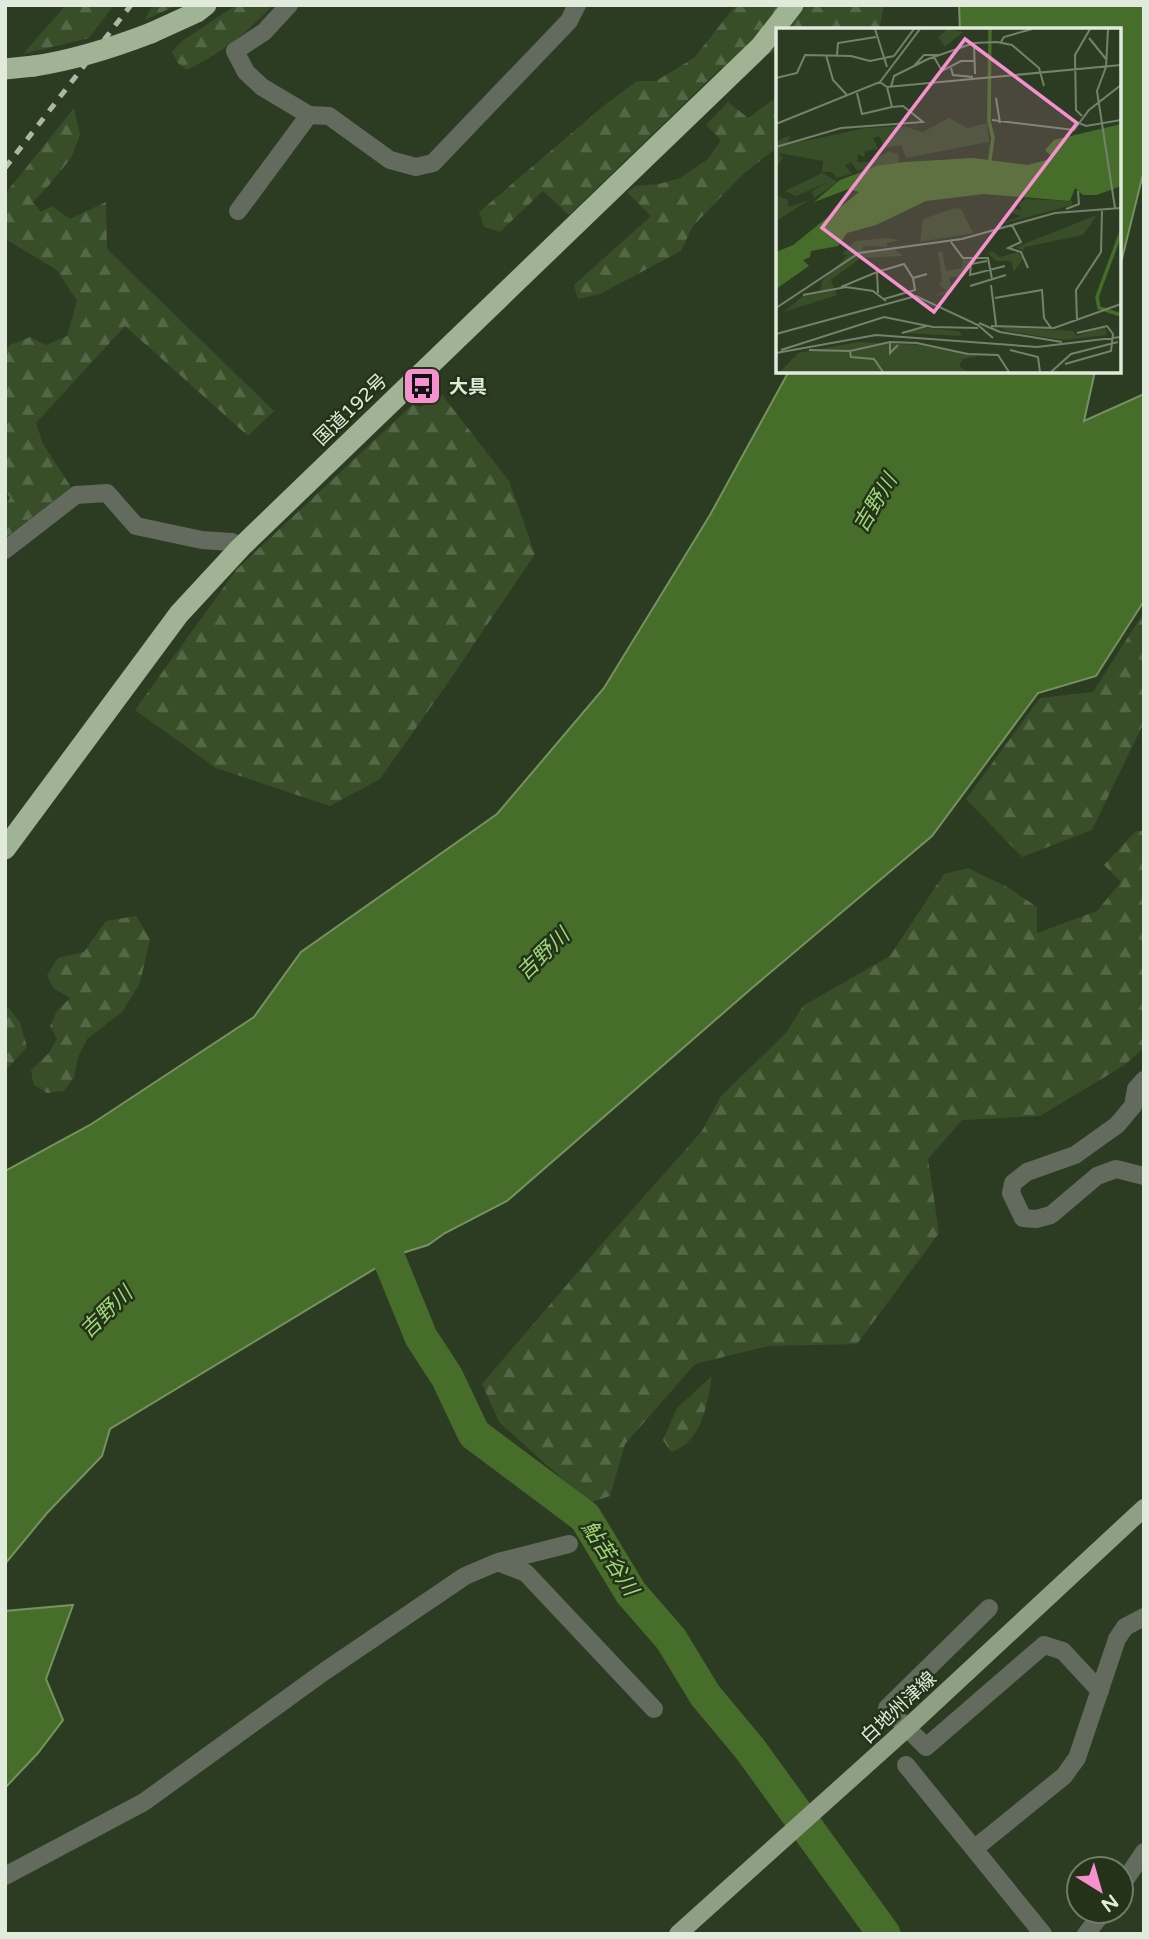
<svg xmlns="http://www.w3.org/2000/svg" width="1149" height="1939" font-family="'Varela Round','Noto Sans JP',sans-serif">
<defs>
<pattern id="forest-firs" width="22" height="20" patternUnits="userSpaceOnUse" patternTransform="scale(1.75)"><rect width="22" height="20" fill="#384e28"/><path d="M5 1l3.5 6h-7zM16 11l3.5 6h-7z" fill="#546847"/></pattern>
</defs>
<rect width="100%" height="100%" fill="#2c3c22"/>
<path fill="url(#forest-firs)" d="M66,5h48l-25,33 -66,16z
M152,5h25l-32,15z
M236,5h37c-28,29 -50,47 -86,65l-9,-7 -6,-11 10,-11z
M736,5h148l-5,25h-101v21l-58,18 -151,146 -26,-24 -43,41 -16,-5 -5,-15 127,-108 31,-23h19l38,-23z
M778,96v51l-35,27 -50,52 -12,25 -81,43 -22,5 -4,-14 77,-69 -24,-24 8,-6 24,-2 21,-6 28,-19 13,-19 -15,-15 22,-23 20,16z
M74,108l6,27 -9,23 -22,27 -16,17 8,10 11,-6 18,13 36,-17 1,47 167,162 -26,25 -123,-110 -89,97 7,21 28,43 -66,51v-33l5,-7 -5,-8v-140l5,-5 20,-8 16,8 21,-9 10,-35 -20,-31 -52,-31v-45z
M439,391l70,90 26,73 -88,130 -67,95 -50,27 -114,-38 -81,-58 102,-141 175,-164 9,2z
M1144,612v110l-52,108 -70,27 -56,-58 74,-101 53,-6z
M1136,831h8v217l-21,18 -83,50 -78,4 -34,39 11,74 -82,111 -89,2 -73,18 -70,80 -15,52 -21,7 -90,-81 -17,-38 118,-138 102,-115 19,-35 65,-63 17,-27 87,-50 54,-82 24,-6 39,19 30,20v26l60,-22 24,-29 -17,-17z
M136,916l14,23 -10,44 -18,29 -35,27 -9,18 -4,20 -10,14 -17,2 -13,-8 -3,-15 17,-16 9,-15 -7,-13 7,-15 13,-13 -17,-10 -6,-13 11,-17 26,-6 22,-31z
M5,1006l3,1 12,16 7,24 -22,24z
M712,1376c-5,29 -10,66 -41,76l-8,-12 14,-32z"/>
<path fill="#466d29" stroke="#74935e" stroke-width="2" d="M959,5h185v165l-25,101v-241h-159z
M789,371h306l-11,50 60,-27v207l-48,75 -58,17 -106,143 -180,152 -245,213 -62,32 -17,12 -29,9 -289,175 -8,27 -55,57 -42,51v-393l85,-46 164,-108 47,-65 196,-138 107,-126 106,-173z
M73,1605l-27,74 17,41 -25,33 -33,35v-177z"/>
<g fill="none" stroke-linecap="round" stroke-linejoin="round">
<path stroke="#466d29" stroke-width="33" d="M360,1227l21,12 40,98 26,40 27,57 111,83 46,76 40,46 34,56 45,54 134,185"/>
<path stroke="#636b5f" stroke-width="18" d="M289,5l-25,27 -29,19 11,21 16,15 47,28
M238,211l71,-96 20,1 61,44 26,7 17,-4 136,-142 8,-16
M5,550l71,-55 31,-2 29,33 66,14 30,2 9,5
M1144,1080l-8,9 -3,17 -16,19 -42,30 -48,17 -14,11 -2,10 12,25 13,1 15,-4 46,-39 19,-7 28,7
M498,1562l28,11 128,136
M989,1608l-102,100 39,39 118,-102 19,6 37,40
M906,1765l137,169
M974,1849l90,-73 13,-18 40,-119 8,-12 19,-10
M5,1876l139,-74 181,-131 140,-95 33,-14 71,-18
M1121,1886l23,-34
M1086,1934l18,-23"/>
<path stroke="#8f9f85" stroke-width="18" d="M678,1934l228,-205 238,-221"/>
<path stroke="#a0b394" stroke-width="21" d="M151,33l46,-21 9,-7
M5,69l29,-3
M5,849l174,-235 62,-67 520,-501 32,-41"/>
<path stroke="#acb8a5" stroke-width="5" stroke-dasharray="9 9" stroke-linecap="butt" d="M5,168l126,-163"/>
<path stroke="#a0b394" stroke-width="21" d="M34,66c41,-6 78,-18 117,-33"/>
</g>
<defs>
<symbol id="bus-square" viewBox="-11 -11 22 22"><rect x="-9" y="-9" width="18" height="18" rx="4" fill="#f790ce" stroke="#233218"/><path d="M-5-6H5V4H4V6H2V4H-2V6H-4V4H-5ZM-3.5-4V0h7V-4ZM-3.5 1.2v1.5H-2V1.2ZM2 1.2v1.5H3.5V1.2Z" fill="#111"/></symbol>
</defs>
<g fill-rule="evenodd">
<use href="#bus-square" x="400" y="364" width="44" height="44"/>
</g>
<g text-anchor="middle" stroke-width="5" stroke-linejoin="round" paint-order="stroke">
<g font-size="19" font-weight="bold" fill="#e1ebdb" stroke="#233218" text-anchor="start">
<text x="449" y="393">大具</text>
</g>
<g font-size="19" fill="#e1ebdb" stroke="#233218">
<text transform="translate(350 409) rotate(-44)" y="7">国道192号</text>
<text transform="translate(898 1707) rotate(-43)" y="7">白地州津線</text>
</g>
<g font-size="21" font-style="italic" fill="#a0d77a" stroke="#233218">
<text transform="translate(875 503) rotate(-59)" y="7">吉野川</text>
<text transform="translate(543 954) rotate(-44)" y="7">吉野川</text>
<text transform="translate(106 1312) rotate(-44)" y="7">吉野川</text>
<text transform="translate(610 1558) rotate(57)" y="7">鮎苦谷川</text>
</g>
</g>
<g transform="translate(776 28)">
<rect width="345" height="345" fill="#2c3c22"/>
<path d="M172,1l15,3 -18,15 -7,-10z" fill="#384e28"/>
<path d="M173,90l18,10 20,-5 2,19 -83,16 -5,-13 -16,3 -6,-12 -6,2 5,11 -13,2 -1,6 -6,-3 -1,8h13l19,-11 9,3 1,9 -42,8 -6,-9 -6,3 7,9 -16,4 -4,-6h-10l1,-11 -45,-8 5,5 -7,10v-26l9,-5 5,-1 -2,6 17,-1 61,-13 37,-2 20,6zM46,145l16,9 -24,16 -2,-7 16,-9 -32,14 -11,-5zM0,167l12,5v7l21,-7 -33,21zM249,171l47,2v4l-74,20 23,-9 -14,-5 5,-4 10,4 -3,-7zM178,180l7,1 12,24 -53,9 3,-23zM321,187l-14,20 -58,12 -2,4 -7,-4zM110,210l14,2 -13,3v4l-24,-1 -1,4 33,-1 8,7 -42,2 -30,22 6,15 -53,17 19,-16 17,-3 2,-12 26,-26 -6,-1 13,-13zM166,223l4,20 16,-3 1,-9 13,2 -13,16h-14l4,15 -18,4 11,-6 -7,-5 3,-5 -4,-28zM216,223l8,6 18,-5 5,6 -9,14 -3,-11h-15l-8,-8zM328,298l3,9 -43,5 -58,-9 -5,-4 72,4 4,5zM151,300l32,3 3,5 -58,-3zM82,314l62,3 59,11 -16,3 -4,7 9,6h-188l18,-19z" fill="#384e28"/>
<path d="M345,96v62l-24,9h-14l-8,-7 -5,13 -86,-7 -58,7 -50,24 -29,8 -9,13 -27,5 -1,6 -7,3 6,6 -33,23v-37l17,-7 66,-53 -10,-3 -35,13 26,-22 37,-14 28,-4 68,-4 55,7 25,-7 -8,-8 9,-10z" fill="#466d29"/>
<path fill="none" stroke="#466d29" stroke-width="3.5" d="M213,138l4,-28 -4,-17 1,-92M345,204l-24,65 2,11 22,7"/>
<path fill="none" stroke="#74826c" stroke-width="2" d="M99,1l12,38M313,10l17,21M225,14l3,-5 28,-8M198,15l1,31M50,27l7,25 14,15M61,27l1,-12 38,-6M118,28l20,-27M158,29l8,14 19,-10h14M138,38l10,-11h14M330,39l2,-38M330,39l-9,24 18,117M175,40l2,7 20,2M0,50l21,-5 8,-18 46,1 19,5 24,-5M104,54l7,5 234,-22M115,59l3,-11 34,-17 46,-16 23,-1 15,3 27,23 5,18M81,65l5,21 30,-7M220,70l4,25M306,88l-6,-6 -1,-55 15,-26M216,92l82,10 15,-20 32,-25M303,95l7,3 35,-6M0,96l104,-42 40,-53M0,119l65,-19 82,-6 -20,-16 -11,1 -5,-20M290,181l13,-5 -1,-13M236,197l9,17 -13,6 13,4 7,16M175,214l12,16h25l4,21M211,233l-16,3 -1,11 35,-9M101,244l27,-8 9,14 14,-4M215,257l5,40M194,258l36,-11M65,259l36,-15 1,21M27,267l43,-8 27,4 13,10M219,270l47,-8 2,28 7,10M108,271l31,-9 -2,-12M0,280l83,-55 103,-14 93,-26 66,-5M301,293l-1,-31 25,-38 1,-41M203,295l21,9 62,10M215,298l63,2 67,-24M126,305l25,-7M0,306l140,-38 62,29 15,13M114,314v11l8,-8M5,322l103,-33 49,10 45,1M33,322l41,1 40,-9 27,1 51,11 30,1 11,17M234,322l28,7 2,15M74,323l1,6 23,2 9,13M0,325l100,-18 161,12 84,-10M289,336l46,-13 2,-17 -6,-8 -30,7M275,344l20,-18 47,-12"/>
<path fill="#f790ce" fill-opacity="0.15" stroke="#f790ce" stroke-width="3.5" d="M189,11l112,84 -143,189 -112,-84z"/>
<rect width="345" height="345" fill="none" stroke="#e1ebdb" stroke-width="3.5"/>
</g>
<rect width="1149" height="1939" fill="none" stroke="#e1ebdb" stroke-width="14"/>
<g transform="translate(1100 1890) rotate(143)"><circle r="33" fill="#233218" stroke="#6f7c66" stroke-width="2"/>
<path d="M0-5L12 26L0 18L-12 26Z" fill="#f790ce"/>
<text y="-10" font-size="19" font-weight="bold" text-anchor="middle" fill="#e1ebdb">N</text>
</g>
</svg>
